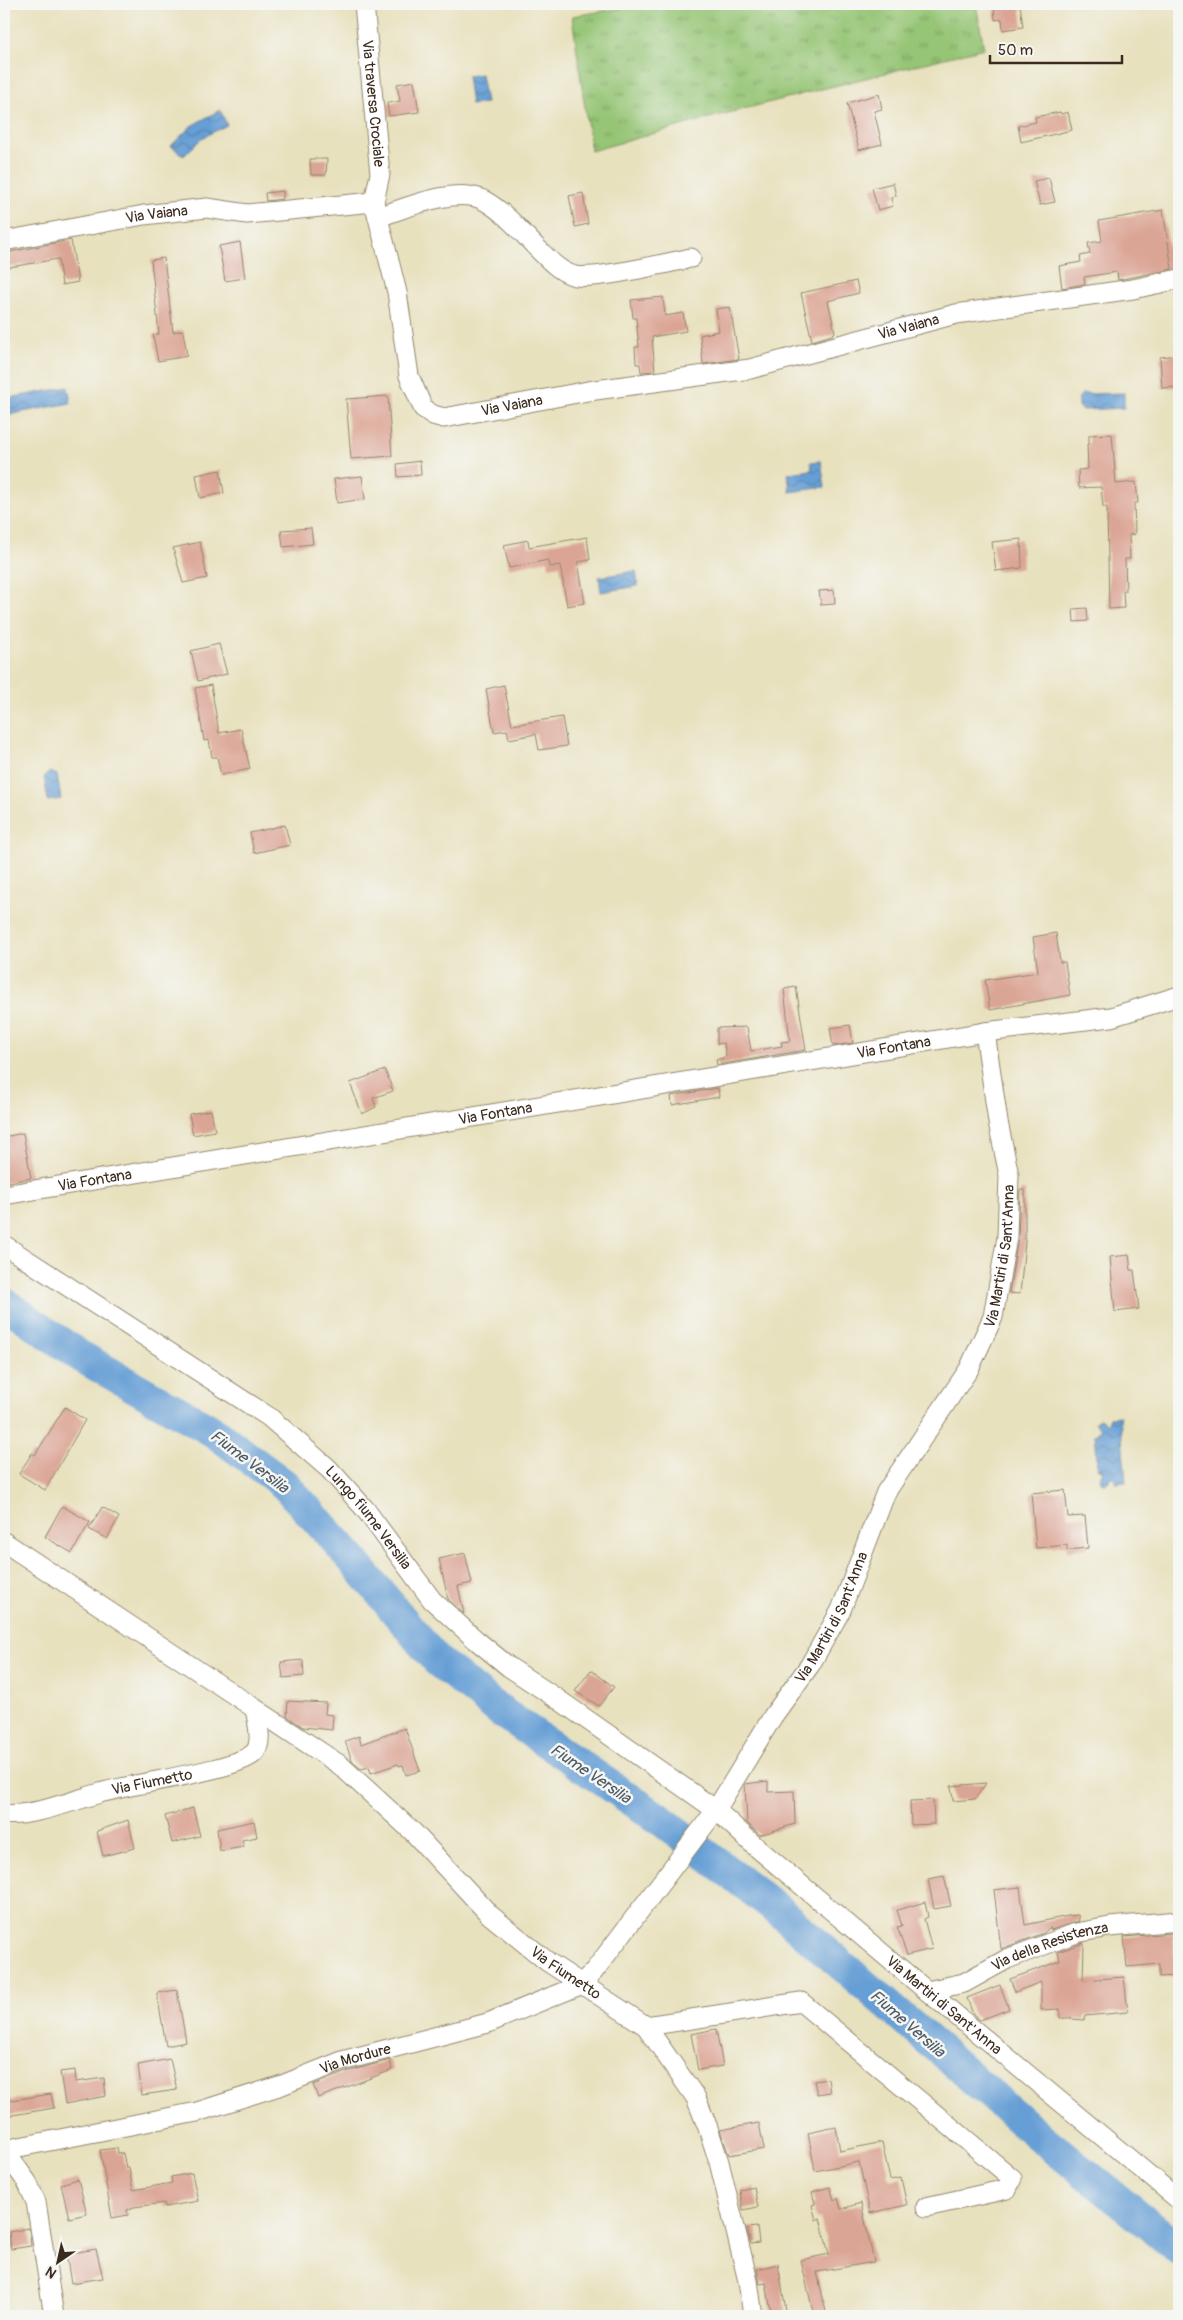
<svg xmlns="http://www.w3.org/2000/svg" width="1183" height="2320" font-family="Pangolin,sans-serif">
<defs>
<pattern id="grass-tufts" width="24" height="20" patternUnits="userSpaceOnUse" patternTransform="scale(1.25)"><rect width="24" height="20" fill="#95c575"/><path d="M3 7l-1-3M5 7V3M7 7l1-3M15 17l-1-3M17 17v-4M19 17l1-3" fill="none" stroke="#7ba05f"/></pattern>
<pattern id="water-waves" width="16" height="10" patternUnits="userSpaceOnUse" patternTransform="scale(1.25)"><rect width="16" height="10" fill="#669fd5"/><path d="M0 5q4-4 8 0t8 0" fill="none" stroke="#5582ac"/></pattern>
</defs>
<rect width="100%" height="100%" fill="#f6f6f2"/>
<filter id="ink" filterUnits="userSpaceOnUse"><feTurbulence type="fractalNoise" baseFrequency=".02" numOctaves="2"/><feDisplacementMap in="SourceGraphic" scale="10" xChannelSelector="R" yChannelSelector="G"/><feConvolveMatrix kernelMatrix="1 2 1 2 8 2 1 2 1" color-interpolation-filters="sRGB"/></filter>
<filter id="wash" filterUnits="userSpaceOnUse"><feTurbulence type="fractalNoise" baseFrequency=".0096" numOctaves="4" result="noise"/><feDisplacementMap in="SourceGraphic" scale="20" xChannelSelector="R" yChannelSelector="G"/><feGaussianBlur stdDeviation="1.12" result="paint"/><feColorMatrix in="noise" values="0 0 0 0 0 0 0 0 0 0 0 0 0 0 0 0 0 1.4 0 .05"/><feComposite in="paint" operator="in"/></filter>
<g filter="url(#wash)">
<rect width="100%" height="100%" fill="#e8e1be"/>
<path fill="url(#grass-tufts)" stroke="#68784a" d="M649,4h327l8,44 -268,68 -125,35 -19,-135z"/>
<path fill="url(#water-waves)" stroke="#50647a" d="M481,74l5,29 -15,2 -4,-29z
M220,110l7,15 -25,13 -18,18 -13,-10 20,-20z
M68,387l3,16 -65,12 -2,-16z
M1124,393v15l-41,2 -5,-4v-7l4,-5z
M821,461l4,26 -35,5 -2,-19 24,-3 -1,-8z
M636,571l2,15 -37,6 -2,-15z
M50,772l7,3 4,24 -13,2 -4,-24z
M1120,1416l6,66 -10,1 -1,-3 -4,-3 -3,5 -6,1 -2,-4 3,-9 -5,-1 -3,-35 6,-4 -6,-8 5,-4 7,6 3,-7z"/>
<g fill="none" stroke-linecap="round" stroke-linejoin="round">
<path stroke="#669fd5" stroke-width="32" d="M4,1303l76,53 134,76 71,53 62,68 89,107 64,51 161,109 116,89 257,223 145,117"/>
</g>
<g id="blocks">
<path fill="#dba595" d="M1007,4h13l3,23 -20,3 -1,-11 -7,1 -1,-14z
M414,81l5,31 -30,4 -2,-13 13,-2 -3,-17z
M879,94l3,15 -8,2 8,33 -23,6 -12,-47z
M1060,112l1,2 7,-2 4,18 -51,12 -3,-16 18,-4 -1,-5z
M310,159h17l-1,16h-15z
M1049,178l6,24 -15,3 -6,-24z
M893,183l3,13 -5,2 2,8 -15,4 -6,-22z
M283,191v8l-17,2 -1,-8z
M583,193l5,31 -13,3 -6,-31z
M1163,210l9,59 -54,11 -1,-8 -33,5 1,7 -23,4 -3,-22 22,-4 -1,-6 10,-2 -2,-11 14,-2 -3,-20z
M71,240l7,42 -16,3 -4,-26 -54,9v-15z
M240,242l5,36 -20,3 -6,-35z
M164,258l9,74 10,-2 4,26 -29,5 -5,-26 6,-1 -8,-74z
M856,281l3,12 -31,8 7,31 -3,3 -20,6 -11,-48z
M663,297l2,19 18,-3 3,18 -34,6 3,34 -14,1 -1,-8h-4l-1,-17h4l-3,-29h-3l-2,-18z
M730,307l9,52 -36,5 -3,-29 19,-4 -3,-22z
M1179,355v32l-17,1 -2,-31z
M388,396l4,60 -41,3 -5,-60z
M1112,434l4,50 20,-2 2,21h-4l1,31 -6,1 1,24h-5l1,32h-3l1,17 -15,1 -2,-102h-4l-2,-20 -22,1 -1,-18 10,-1 -1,-25h2v-9z
M420,461l1,14 -23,2 -1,-13z
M220,470l4,23 -24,5 -4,-23z
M362,476l3,23 -28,4 -3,-24z
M311,528l2,16 -30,3 -2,-17z
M587,537l3,23 -12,2 7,41 -18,3 -7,-41 -11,2 -1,-7 -39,8 -5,-23 24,-5 1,7z
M1021,539l1,29 -26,3 -4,-29z
M200,542l7,36 -24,5 -10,-35z
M834,590l1,14 -14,1 -2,-14z
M1087,608l1,13 -14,1 -1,-13z
M219,644l8,30 -29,7 -7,-30z
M211,685l8,48 22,-4 9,40 -29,6 -4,-18h-5l-3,-17 -5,1 -9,-53z
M504,685l8,40 50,-8 5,29 -28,4 -3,-16 -27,5 -2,-9 -13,2 -8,-43z
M285,825l5,20 -36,8 -4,-20z
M1056,933l4,29h5l5,33 -80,15 -5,-30 53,-8 -5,-35z
M796,987l10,63 -89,15 -1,-5 10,-3 -2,-14 -7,1v-16l30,-1 4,24 31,-5 -1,-4 9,-1 -6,-52z
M850,1025l3,18 -20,3 -3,-18z
M385,1070l8,21 -20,7 3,9 -14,7 -12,-31z
M718,1088l1,9 -47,8 -1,-9z
M211,1110l4,21 -22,4 -4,-21z
M23,1133l8,45 -27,5v-46z
M1020,1190h5v52l-5,52 -11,-1 9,-54z
M1129,1255l2,15h3l5,39 -24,3 -5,-55z
M65,1407l20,13 -40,70 -26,-16 13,-21 3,2z
M1065,1490l3,27 17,-1 3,32 -21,2v-5l-31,3 -5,-55z
M62,1506l28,16 -18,31 -27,-16z
M102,1507l17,10 -12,22 -18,-10z
M465,1553l7,30 -14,3 6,28 -16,-15 -9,-40z
M303,1660l1,16 -21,2 -2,-16z
M591,1670l23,17 -15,19 -24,-15z
M288,1701l38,2 -1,11 8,1 -1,15 -29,-3 -16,-11z
M405,1728l15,43 -14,4 -3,-10 -4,1 -1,-2 -27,9 -2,-6 -8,2 -9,-8 -7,-20 14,-5 2,8z
M768,1781v11l26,-1 1,33 -35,11 -13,-12 -2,-39z
M986,1783l-11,16 -22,2 -2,-15z
M933,1800l1,24 -23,1 -1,-24z
M193,1808l7,28 -28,7 -7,-27z
M128,1820l7,28 -32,8 -6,-25z
M254,1821l3,16 -15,3 2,7 -24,4 -3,-22z
M944,1876l7,30 -17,3 -6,-30z
M1020,1887l5,38 43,-9 10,-1 1,6 -28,9 -1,-3 -6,6 -43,16 -7,-59z
M925,1902l3,15 -4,2 8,30 -25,6 -10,-28 5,-1 -5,-16z
M1173,1933l3,43 -17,1v-13l-32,3 -3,-30z
M1084,1943l-1,37 41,-3 4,35 -43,4 -1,4 -24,-2v-9l-19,1v-28l-26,10 -5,-13 50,-18 -2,-9z
M1000,1985l9,24 -29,11 -7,-6 -6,-16z
M177,1990l9,52 -20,4 -9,-53z
M716,2029l7,37 -25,4 -7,-36z
M170,2059l7,31 -35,5 -4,-30z
M390,2060l2,10 -74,28 -5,-13 33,-13z
M75,2070l1,12 28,-4 2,18 -41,8 -5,-32z
M828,2079l2,13 -13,2 -3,-13z
M51,2094l3,14 -47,8 -2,-15z
M759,2123l5,26 -35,6 -9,-25z
M836,2127l4,24 42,-9 8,38 11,-2 6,27 -37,8 -11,-51 -44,9 -7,-38z
M117,2148l1,6 5,-1 3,15h3l4,22 39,-7 -1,-6 21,-4 6,28 -33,6 -1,-4 -30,4 -7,3 1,5 -16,3 -12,-68z
M78,2179l9,35 -18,4 -8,-34z
M754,2187l4,20 -15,3 -3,-20z
M830,2187l4,13 4,-2 3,11 20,-6 13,59 -57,10 10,44h-13l-13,-56 28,-6 -9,-36 -4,2 -4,-15 3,-1 -3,-12z
M757,2227l2,16 -8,1 -4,-16z
M29,2228l2,18 -20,3 -2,-17z
M96,2249l7,29 -32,5 -5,-29z
M778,2264l9,52h-15l-6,-33 -6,1 -3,-15z"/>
</g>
</g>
<g filter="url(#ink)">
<use href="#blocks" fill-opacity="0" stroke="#92866e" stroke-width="1"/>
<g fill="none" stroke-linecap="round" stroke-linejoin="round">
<defs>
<g id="minor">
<path id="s1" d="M364,4l16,170 -6,28"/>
<path d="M378,217c28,-9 80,-32 107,-16 20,11 37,32 53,48 11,11 22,23 37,27 22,4 91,-13 116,-18"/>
<path id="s2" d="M4,241l140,-26 63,-7 40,6 127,-12 23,90 12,84 14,32 10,7 11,3 144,-27 162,-22 206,-55 177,-25 46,-10"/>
<path id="s3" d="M4,1195l981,-163"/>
<path id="s4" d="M4,1245l265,172 60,52 36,40 67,91 44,40 33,27 50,33 157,110 39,36 172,145 252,209"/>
<path id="s5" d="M4,1542l336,223 73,67 77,83 58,47 98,64 50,72 12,30 11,34 29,119 5,35"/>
<path id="s6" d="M4,1814c25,4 71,-14 96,-21 30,-9 137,-23 154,-40 10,-10 3,-32 1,-44"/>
<path id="s7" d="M927,1991l37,-8 43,-24 69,-26 33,-6 70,-6"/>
<path d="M646,2026l155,-24 211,176 -5,11 -81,18"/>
<path id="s8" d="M4,2150l193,-38 85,-27 60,-24 146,-38 92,-38 14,-14 122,-161 57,-94 37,-51 31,-55 45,-118 83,-123 24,-52 14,-80 2,-62 -11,-53 -13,-90 126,-15 68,-21"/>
<path d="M4,2150l23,32 9,20 18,114"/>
</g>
</defs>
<use href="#minor" stroke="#92866e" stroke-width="21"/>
<use href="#minor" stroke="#fff" stroke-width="19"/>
</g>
</g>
<g text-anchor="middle" stroke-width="5" stroke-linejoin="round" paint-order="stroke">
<g font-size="15" fill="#3b2a1e" stroke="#f6f6f2">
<text dy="5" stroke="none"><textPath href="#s1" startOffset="100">Via traversa Crociale</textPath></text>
<text dy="5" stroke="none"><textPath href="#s2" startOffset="155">Via Vaiana</textPath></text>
<text dy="5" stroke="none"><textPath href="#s2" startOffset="1084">Via Vaiana</textPath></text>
<text dy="5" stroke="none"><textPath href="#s2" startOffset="679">Via Vaiana</textPath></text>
<text dy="5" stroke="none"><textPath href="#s3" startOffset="902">Via Fontana</textPath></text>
<text dy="5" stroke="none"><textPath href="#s3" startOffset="498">Via Fontana</textPath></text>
<text dy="5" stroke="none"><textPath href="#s3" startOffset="92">Via Fontana</textPath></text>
<text dy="5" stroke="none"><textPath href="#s8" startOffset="1452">Via Martiri di Sant'Anna</textPath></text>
<text dy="5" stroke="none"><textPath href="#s4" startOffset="458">Lungo fiume Versilia</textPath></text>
<text dy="5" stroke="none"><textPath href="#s8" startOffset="1048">Via Martiri di Sant'Anna</textPath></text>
<text dy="5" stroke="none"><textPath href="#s6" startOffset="152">Via Fiumetto</textPath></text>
<text dy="5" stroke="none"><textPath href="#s7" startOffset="132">Via della Resistenza</textPath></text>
<text dy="5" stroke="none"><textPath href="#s5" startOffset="711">Via Fiumetto</textPath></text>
<text dy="5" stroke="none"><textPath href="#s4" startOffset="1216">Via Martiri di Sant'Anna</textPath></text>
<text dy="5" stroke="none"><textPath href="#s8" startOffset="364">Via Mordure</textPath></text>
</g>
<g font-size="16" font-style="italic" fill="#4c5967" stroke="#f6f6f2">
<text transform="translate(250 1461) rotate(37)" y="6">Fiume Versilia</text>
<text transform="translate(591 1773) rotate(34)" y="6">Fiume Versilia</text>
<text transform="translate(908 2023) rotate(41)" y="6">Fiume Versilia</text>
</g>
</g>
<rect width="1183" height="2320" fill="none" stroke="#f6f6f2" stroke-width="20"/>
<g transform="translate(58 2262) rotate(214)" stroke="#f6f6f2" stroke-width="4" paint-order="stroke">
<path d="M0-4L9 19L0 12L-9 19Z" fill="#3b2a1e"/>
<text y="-8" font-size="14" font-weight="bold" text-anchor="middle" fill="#3b2a1e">N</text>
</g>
<path d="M990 55v8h132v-8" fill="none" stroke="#3b2a1e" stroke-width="2.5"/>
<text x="998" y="55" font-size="15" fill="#3b2a1e" stroke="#f6f6f2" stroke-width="4" paint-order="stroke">50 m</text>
</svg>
